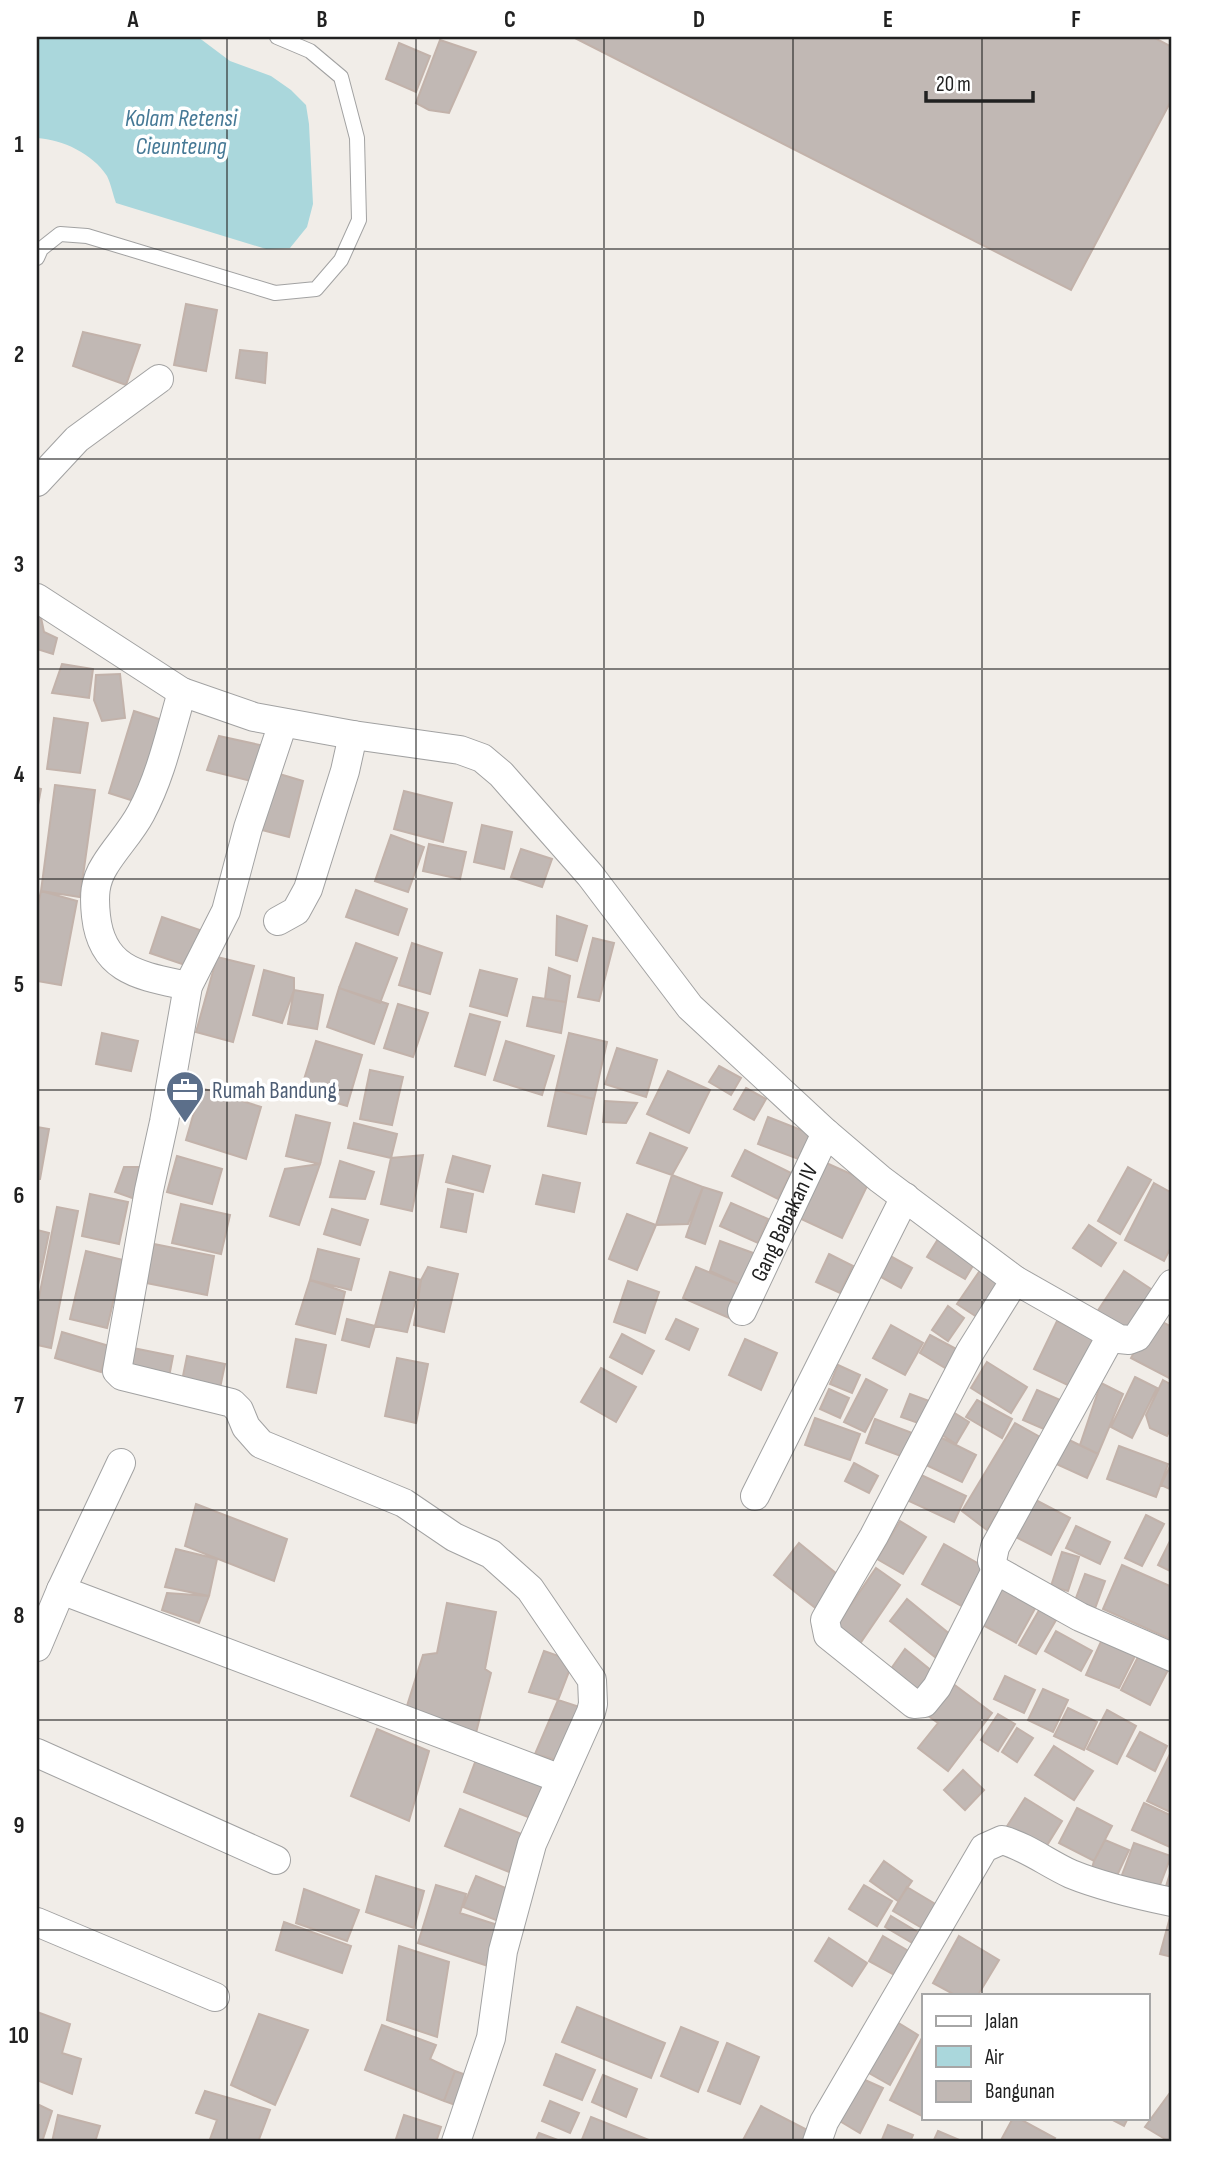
<svg xmlns="http://www.w3.org/2000/svg" width="1209" height="2179" font-family="'Sofia Sans Condensed',sans-serif">
<rect width="100%" height="100%" fill="#f1ede8"/>
<path fill="#aad7dc" d="M37,37h161l32,24 41,15 20,14 15,15 3,19 4,80 -6,23 -17,21 -24,1 -150,-46c-3,-8 -5,-19 -9,-27 -15,-23 -44,-36 -70,-38z"/>
<path fill="#c1b8b4" stroke="#c2b2aa" stroke-width="2" d="M573,37h580l19,10v52l-101,191z
M440,40l36,12 -27,61 -20,-3 -13,-7z
M399,43l31,13 -14,36 -30,-13z
M186,304l31,6 -11,61 -32,-6z
M83,332l57,13 -14,40 -53,-19z
M240,350l27,3 -2,30 -29,-5z
M37,608h2l5,24 13,6 -4,16 -16,-5z
M62,664l31,5 -4,29 -37,-5z
M120,674l5,44 -23,3 -8,-21 2,-25z
M134,711l31,10 -25,82 -31,-10z
M54,718l34,5 -8,50 -33,-4z
M219,736l50,11 -10,36 -52,-13z
M276,773l27,8 -14,56 -27,-7z
M55,785l40,5 -15,107 -39,-6z
M37,788l4,1 -4,21z
M404,791l48,12 -9,39 -49,-13z
M482,825l30,7 -8,37 -30,-7z
M391,835l33,12 -16,45 -33,-11z
M429,844l37,8 -6,27 -37,-8z
M521,849l31,10 -10,28 -31,-10z
M356,890l51,19 -9,26 -52,-18z
M41,891l36,10 -16,84 -24,-4v-72z
M557,916l30,10 -10,35 -21,-6z
M162,917l38,13 -12,36 -38,-13z
M593,938l21,5 -15,58 -21,-4z
M356,943l41,15 -17,45 -41,-15z
M412,943l30,10 -12,41 -31,-9z
M217,957l37,9 -21,76 -37,-10z
M549,968l21,8 -4,26 -21,-3z
M264,970l30,8v12l-12,33 -29,-8z
M480,970l37,9 -10,37 -37,-10z
M339,988l49,16 -14,40 -47,-17z
M294,990l29,5 -6,34 -29,-5z
M533,997l33,5 -5,31 -34,-7z
M398,1004l30,9 -15,44 -29,-9z
M470,1014l30,8 -15,53 -30,-9z
M102,1033l36,8 -7,30 -35,-7z
M569,1033l38,9 -13,57 -38,-9z
M316,1041l46,14 -15,51 -47,-14z
M506,1041l48,15 -12,39 -48,-15z
M617,1048l40,12 -11,37 -41,-13z
M719,1066l22,12 -10,17 -22,-13z
M370,1070l33,7 -11,48 -32,-6z
M668,1071l42,19 -21,43 -42,-19z
M201,1088l60,19 -15,52 -60,-19z
M746,1088l20,11 -12,21 -20,-11z
M556,1090l38,9 -8,35 -38,-8z
M605,1101l32,2 -11,20 -23,-1z
M296,1115l34,8 -10,41 -34,-8z
M768,1117l46,18 -10,26 -46,-17z
M354,1123l43,11 -6,24 -43,-10z
M37,1127l12,2 -9,50h-3z
M650,1133l37,15 -15,27 -35,-12z
M745,1150l46,23 -13,26 -46,-23z
M423,1155l-11,56 -31,-7 10,-46z
M177,1156l45,13 -10,35 -45,-12z
M453,1156l37,10 -7,26 -37,-10z
M340,1161l34,11 -9,27 -35,-2z
M824,1162l45,20 -27,56 -45,-21z
M320,1164l-21,61 -29,-9 15,-47z
M124,1167h22l-11,32 -20,-7z
M1128,1167l23,13 -31,54 -22,-13z
M543,1175l37,8 -6,29 -38,-8z
M672,1175l31,12 -15,37 -32,1z
M1154,1183l18,10v52l-8,16 -39,-21z
M703,1187l19,6 -17,51 -19,-7z
M448,1189l25,5 -7,38 -25,-5z
M90,1194l38,8 -9,42 -37,-8z
M731,1203l37,16 -10,24 -38,-17z
M181,1204l49,11 -9,39 -49,-11z
M57,1207l21,4 -27,137 -14,-3v-38z
M332,1209l36,11 -8,25 -36,-11z
M627,1214l29,11 -19,45 -28,-11z
M1089,1225l27,18 -15,23 -28,-18z
M37,1230l12,3 -6,29 -6,-1z
M940,1236l37,23 -12,20 -38,-22z
M720,1241l47,17 -24,28 -33,-15z
M154,1244l60,12 -7,39 -61,-12z
M318,1249l41,10 -8,31 -41,-10z
M86,1251l37,9 -16,68 -37,-9z
M881,1251l31,17 -11,20 -31,-17z
M829,1254l24,12 -13,27 -24,-11z
M37,1261l6,1 -6,27z
M428,1267l30,7 -14,58 -30,-7 7,-45z
M696,1267l47,19 -14,32 -46,-20z
M981,1269l29,19 -24,35 -29,-19z
M1124,1271l33,22 -26,41 -34,-22z
M390,1272l31,8 -14,52 -32,-6z
M310,1280l35,12 -10,42 -39,-10z
M628,1281l31,11 -14,41 -31,-11z
M948,1306l16,12 -16,23 -16,-11z
M1153,1317l19,10v45l-3,6 -38,-20z
M347,1319l28,7 -6,21 -27,-7z
M676,1319l22,10 -9,21 -23,-11z
M1057,1321l42,20 -23,48 -42,-20z
M891,1325l32,18 -18,32 -32,-17z
M62,1332l47,14 -8,26 -46,-14z
M622,1334l32,17 -12,23 -32,-17z
M930,1335l28,15 -11,19 -27,-16z
M296,1339l30,6 -10,48 -29,-6z
M745,1339l32,14 -16,37 -32,-15z
M133,1348l40,8 -4,21 -39,-7z
M187,1356l38,8 -5,24 -38,-7z
M397,1358l31,6 -12,59 -31,-7z
M987,1362l40,25 -16,26 -40,-25z
M838,1365l22,10 -8,18 -22,-9z
M601,1368l35,19 -20,35 -35,-20z
M1135,1377l22,11 -25,50 -21,-11z
M866,1379l21,11 -22,42 -21,-10z
M1163,1380l9,5v40l-5,11 -17,-8 -4,-13z
M1101,1383l22,11 -25,60 -18,-9z
M829,1389l20,9 -9,20 -20,-9z
M1037,1390l30,13 -14,30 -30,-13z
M910,1394l22,8 -8,23 -23,-8z
M977,1400l35,19 -10,19 -36,-21z
M953,1412l16,10 -13,22 -17,-11z
M815,1418l45,16 -10,26 -45,-15z
M875,1419l40,15 -9,24 -40,-15z
M1015,1423l27,15 -55,92 -25,-19z
M938,1436l38,19 -14,27 -38,-18z
M1063,1437l35,17 -11,24 -35,-16z
M1119,1446l49,18 -12,33 -49,-18z
M854,1463l24,13 -9,17 -24,-12z
M1170,1466l2,1v23l-11,-5z
M919,1474l47,22 -12,26 -47,-22z
M1030,1497l40,21 -19,37 -41,-21z
M196,1504l91,35 -13,42 -89,-35z
M1146,1515l18,9 -22,42 -17,-8z
M900,1521l26,16 -23,37 -26,-15z
M1076,1526l34,16 -10,22 -34,-16z
M1172,1537v35l-14,-7z
M799,1543l44,36 -25,31 -44,-35z
M944,1544l42,24 -21,40 -43,-24z
M176,1549l41,10 -8,37 -44,-9z
M1062,1552l17,5 -11,34 -17,-5z
M1122,1565l50,22v53l-69,-31z
M876,1568l24,17 -43,63 -24,-17z
M1085,1574l20,7 -12,33 -20,-8z
M1004,1583l34,20 -22,40 -35,-19z
M167,1593l42,3 -10,27 -37,-13z
M907,1599l45,37 -17,21 -45,-36z
M447,1603l49,9 -11,57 6,4 -15,60 -69,-27 16,-51 14,-2z
M1042,1605l17,10 -23,39 -17,-9z
M1056,1631l36,20 -11,20 -36,-20z
M1103,1637l33,17 -17,34 -33,-13z
M905,1649l28,23 -17,25 -28,-24z
M544,1651l29,10 -15,39 -29,-8z
M1140,1653l29,15 -19,37 -29,-15z
M1005,1676l30,14 -11,23 -30,-14z
M948,1680l44,33 -44,58 -30,-23 20,-25 -15,-11z
M1043,1689l25,11 -15,32 -25,-12z
M558,1700l31,10 -22,53 -32,-9z
M1068,1708l29,14 -13,28 -30,-14z
M1107,1710l29,16 -19,38 -30,-15z
M998,1714l17,10 -17,27 -17,-11z
M1017,1728l16,10 -16,24 -15,-10z
M377,1729l52,22 -20,70 -58,-25z
M1140,1732l27,14 -12,25 -28,-15z
M1054,1746l39,25 -19,29 -39,-25z
M1172,1750v63l-25,-12z
M477,1757l70,26 -14,36 -69,-27z
M963,1770l21,20 -19,20 -21,-20z
M1025,1798l37,23 -21,34 -37,-24z
M1144,1803l28,13v32l-40,-18z
M1077,1808l35,18 -18,35 -35,-18z
M460,1809l64,26 -15,37 -64,-26z
M1105,1840l24,10 -15,32 -25,-3 5,-18z
M1134,1843l37,13 -16,42 -36,-15z
M884,1861l28,20 -14,20 -28,-20z
M1172,1867v31l-9,-2z
M376,1876l48,15 -10,37 -48,-16z
M476,1876l42,17 -12,31 -43,-17z
M436,1885l30,9 -6,19 47,15 -13,40 -76,-25z
M864,1885l28,16 -15,25 -28,-17z
M907,1887l35,21 -15,23 -34,-20z
M304,1889l55,21 -12,31 -51,-18z
M1172,1910v47l-12,-3z
M891,1916l30,18 -7,10 -29,-17z
M284,1922l67,24 -9,27 -66,-23z
M883,1936l29,17 -14,24 -29,-16z
M959,1936l40,24 -21,35h-23l-22,-12z
M829,1938l38,25 -15,23 -37,-25z
M399,1946l50,16 -12,75 -50,-17z
M577,2007l88,36 -14,35 -89,-36z
M37,2012l33,12 -8,29 19,6 -9,35 -35,-14z
M259,2014l49,16 -33,75 -44,-20z
M897,2022l21,13 -28,50 -23,-13z
M382,2025l54,20 -6,14 25,12 -11,30 -79,-31z
M681,2027l37,15 -20,50 -37,-16z
M924,2034v78l-2,4 -32,-16z
M727,2043l32,14 -19,47 -32,-13z
M556,2054l39,16 -13,30 -38,-15z
M455,2071l14,5 -11,30 -14,-5z
M603,2075l34,14 -11,28 -34,-15z
M865,2080l18,8 -23,45 -22,-13z
M1172,2090v49l-2,3 -25,-15z
M205,2091l65,19 -12,32h-49l8,-22 -21,-7z
M550,2101l29,12 -9,20 -28,-12z
M37,2104l15,7 -10,31h-5z
M761,2106l50,26 -6,10h-63z
M58,2115l42,11 -5,16h-43z
M404,2115l37,12 -5,15h-41z
M591,2117l58,23 -1,2h-67z
M1013,2118h5l37,20 -3,4h-52z
M1109,2118h19l-4,8z
M888,2125l25,10 -3,7h-29z
M938,2131l26,11h-31z
M539,2133l24,9h-28z"/>
<g fill="none" stroke-linecap="round" stroke-linejoin="round">
<defs>
<path id="service" d="M37,258l4,-9 19,-15 27,2 188,57 41,-4 25,-29 18,-40 -2,-82 -16,-61 -31,-26 -33,-14"/>
<g id="minor">
<path d="M37,482l40,-43 82,-60"/>
<path d="M37,598l145,94 72,25 99,18 107,15 22,8 19,16 89,101 100,132 136,126 54,46 135,101 104,59 10,1 8,-3 35,-53"/>
<path d="M182,692c-12,41 -21,84 -41,121 -10,19 -25,34 -36,52 -11,17 -11,32 -9,51 6,56 46,60 92,70"/>
<path d="M283,723l-35,105 -22,83 -38,75 -24,136 -15,68 -32,181 5,5 110,27 7,7 7,17 15,17 143,59 50,34 37,17 39,35 62,91 1,24 -2,8 -59,132 -29,107 -12,87 -35,104"/>
<path d="M278,921l18,-10 12,-22 37,-118 8,-36"/>
<path id="s1" d="M742,1311l84,-178"/>
<path d="M1111,1336l-116,211 -3,14 4,9 84,47 92,40"/>
<path d="M755,1496l150,-299"/>
<path d="M996,1570l-59,117 -13,16 -10,1 -86,-69 -3,-15 4,-7 45,-77 96,-184 45,-72"/>
<path d="M61,1590l500,189"/>
<path d="M37,1647l24,-57 60,-127"/>
<path d="M37,1753l239,107"/>
<path d="M37,1922l178,75"/>
<path d="M817,2142l7,-20 160,-274 18,-8c25,7 45,23 69,34 32,13 67,21 101,28"/>
</g>
</defs>
<use href="#service" stroke="#a2a2a2" stroke-width="16"/>
<use href="#minor" stroke="#a2a2a2" stroke-width="30"/>
<use href="#service" stroke="#fff" stroke-width="14"/>
<use href="#minor" stroke="#fff" stroke-width="28"/>
</g>
<path fill="none" stroke="#212121" stroke-width="2" stroke-opacity="0.55" d="M227,37v2105M416,37v2105M604,37v2105M793,37v2105M982,37v1958M37,249h1135M37,459h1135M37,669h1135M37,879h1135M37,1090h1135M37,1300h1135M37,1510h1135M37,1720h1135M37,1930h1135M982,2118v24"/>
<defs>
<symbol id="office-pin" viewBox="-11 -11 22 30"><path d="M0 17L-7.5 6A9.5 9.5 0 1 1 7.5 6Z" fill="#5c6f8a" stroke="#fff"/><path d="M-6-3h4V-5.5h4V-3h4V5H-6ZM-1-4.5V-3h2v-1.5ZM-6 0V1H6V0Z" fill="#fff"/></symbol>
</defs>
<g fill-rule="evenodd">
<use href="#office-pin" x="163" y="1068" width="44" height="60"/>
</g>
<g text-anchor="middle" stroke-width="7" stroke-linejoin="round" paint-order="stroke">
<g font-size="23" fill="#4e5e75" stroke="#fff" text-anchor="start">
<text x="212" y="1098">Rumah Bandung</text>
</g>
<g font-size="23" fill="#212121" stroke="#fff">
<text dy="8" stroke="none"><textPath href="#s1" startOffset="98">Gang Babakan IV</textPath></text>
</g>
<g font-size="24" font-style="italic" fill="#467996" stroke="#fff">
<text x="181" y="126">Kolam Retensi<tspan x="181" dy="28">Cieunteung</tspan></text>
</g>
</g>
<rect width="1209" height="2179" fill="none" stroke="#ffffff" stroke-width="77"/>
<rect x="922" y="1994" width="228" height="126" fill="#ffffff" stroke="#a6a6a6" stroke-width="2"/>
<rect x="936" y="2016" width="35" height="10" fill="#ffffff" stroke="#a6a6a6" stroke-width="2"/>
<text x="985" y="2028" font-size="21" fill="#212121">Jalan</text>
<rect x="936" y="2046" width="35" height="21" fill="#aad7dc" stroke="#a6a6a6" stroke-width="2"/>
<text x="985" y="2064" font-size="21" fill="#212121">Air</text>
<rect x="936" y="2081" width="35" height="21" fill="#c1b8b4" stroke="#a6a6a6" stroke-width="2"/>
<text x="985" y="2098" font-size="21" fill="#212121">Bangunan</text>
<path d="M926 91v10h107v-10" fill="none" stroke="#212121" stroke-width="3.5"/>
<text x="936" y="91" font-size="21" fill="#212121" stroke="#ffffff" stroke-width="5" paint-order="stroke">20 m</text>
<rect x="38" y="38" width="1132" height="2102" fill="none" stroke="#212121" stroke-width="2.5"/>
<g font-size="23" text-anchor="middle" font-weight="bold" fill="#212121">
<text x="133" y="27">A</text>
<text x="322" y="27">B</text>
<text x="510" y="27">C</text>
<text x="699" y="27">D</text>
<text x="888" y="27">E</text>
<text x="1076" y="27">F</text>
<text x="19" y="152">1</text>
<text x="19" y="362">2</text>
<text x="19" y="572">3</text>
<text x="19" y="782">4</text>
<text x="19" y="992">5</text>
<text x="19" y="1203">6</text>
<text x="19" y="1413">7</text>
<text x="19" y="1623">8</text>
<text x="19" y="1833">9</text>
<text x="19" y="2043">10</text>
</g>
</svg>
